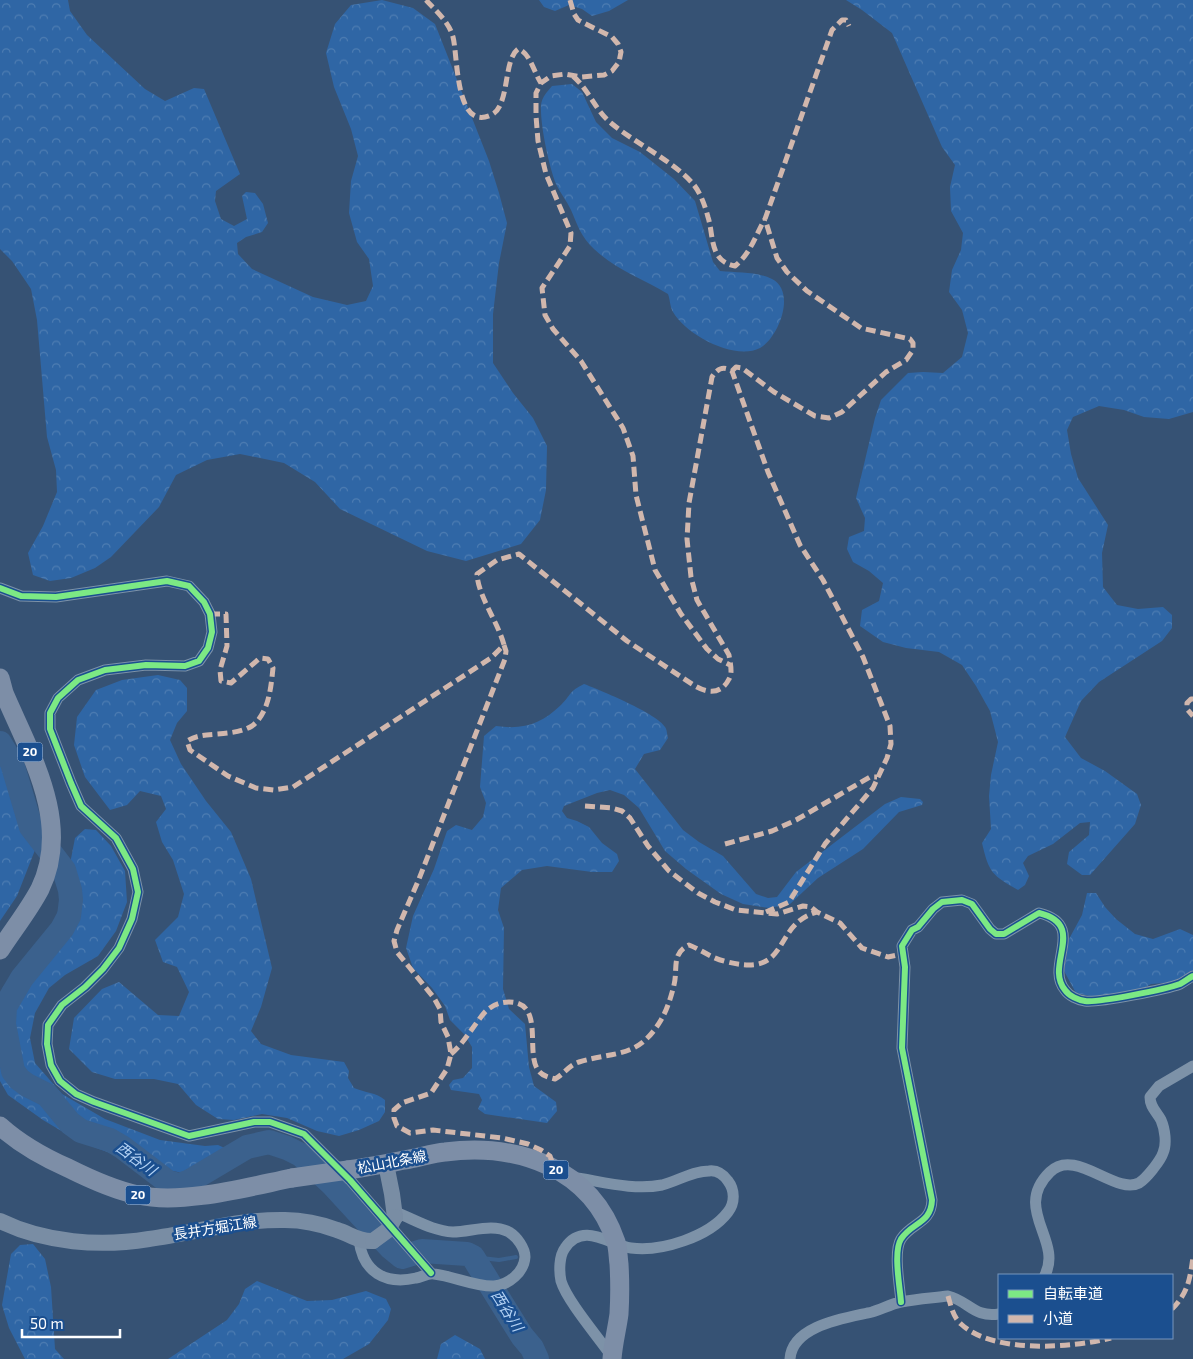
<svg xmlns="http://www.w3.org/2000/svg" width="1193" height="1359" font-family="'Exo 2','Noto Sans JP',sans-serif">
<defs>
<pattern id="forest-crowns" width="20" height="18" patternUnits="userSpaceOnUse" patternTransform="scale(1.25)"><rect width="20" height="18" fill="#2f66a5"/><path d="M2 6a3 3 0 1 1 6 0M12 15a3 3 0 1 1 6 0" fill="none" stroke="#4e7db2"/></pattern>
</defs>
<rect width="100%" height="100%" fill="#365274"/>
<path fill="url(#forest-crowns)" d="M0,0h68l2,11 17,24 58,54 20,12 29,-13 10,1 36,85 -24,17 -1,10 6,18 13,7 13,-7 -5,-23 4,-4 9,1 8,11 5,19 -6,9 -16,5 -9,6 1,11 14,15 61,28 34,8 19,-4 7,-15 -4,-27 -12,-17 -8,-29 2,-32 7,-25 -7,-27 -17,-42 -8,-34 9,-29 16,-19 31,-5 31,8 22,16 54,137 10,32 8,30 -8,40 -6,51v49l20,30 20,25 14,28 -1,44 -6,30 -19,24 -55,17 -39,-10 -87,-42 -25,-27 -31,-19 -44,-9 -33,6 -31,15 -17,32 -48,50 -16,11 -24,10 -21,3 -17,-6 -5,-22 15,-27 14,-34 -1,-22 -9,-33 -10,-117 -6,-31 -19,-28 -12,-12z
M539,0h89l-19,11 -17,5 -10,-7 -13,-4 -14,6 -11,-4z
M846,0h347v412l-24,7 -25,-2 -20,-7 -25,-4 -26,11 -6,13 4,24 7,24 30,47 -6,28 1,34 14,18 21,4 25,-2 9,8v13l-10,13 -63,41 -18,19 -16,36 16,21 24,13 32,23 4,11 -6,19 -45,51h-8l-15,-11 2,-12 20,-17 1,-13 -10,1 -27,21 -25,12 -5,7 6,13 -4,9 -7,5c-26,-15 -29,-17 -36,-47l9,-14 -2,-33 2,-21 7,-33 -8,-31 -14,-25 -14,-21 -23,-13 -33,-4 -23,-6 -23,-16 2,-16 17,-9 4,-18 -14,-12 -16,-9 -6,-13 2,-12 15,-6 1,-13 -9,-20 19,-80 6,-18 27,-27 15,-1 20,1 19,-16 6,-24 -6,-23 -13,-18 3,-22 9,-20 2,-17 -12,-22 -1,-24 5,-22 -13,-18 -50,-114 -30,-23z
M572,84l10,8 14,30 16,16 28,14 34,27 21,22 18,61 7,9c18,2 35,0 52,8 25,13 6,59 -12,69 -25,13 -74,-13 -87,-36 -3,-5 -3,-13 -5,-18 -25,-15 -53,-25 -74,-45 -13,-12 -16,-23 -23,-39 -4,-9 -11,-17 -15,-26 -7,-18 -16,-59 -15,-79 1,-8 6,-13 11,-19z
M158,675l22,5 7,8v23l-10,12 -7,17 11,24 25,37 25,31 20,47 21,89 -11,39 -10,24 10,13 30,11 53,7 5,9 -1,7 6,10c11,5 22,4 31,12v12l-6,9 -20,9 -20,6 -22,-5 -30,-13 -25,-4 -28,6 -16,-1 -22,-14 -18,-21 -24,-5h-39l-23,-7 -23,-23 5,-31 28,-29 17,-7 39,33 21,1 10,-24 -12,-25 -14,-5 -8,-22 23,-23 6,-23 -11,-34 -11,-18 -6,-20 10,-13 -5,-13 -21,-5 -13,14 -17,5 -25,-33 -11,-32 3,-28 19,-27 26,-10z
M584,684c16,6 74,30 81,43 2,2 2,8 3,11l-8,12 -16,4 -9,15 48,61 16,12 24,14 33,38 12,4 9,-1 19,-25 89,-68 16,-7 19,2 3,3 -1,3 -23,7 -36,37 -45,29 -28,26 -21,4 -26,-4 -22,-10 -35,-25 -21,-18 -26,-43 -15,-13 -14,-5 -13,3 -33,13 -2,5 5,7 10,3 12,6 13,16 15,11 2,7 -7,11h-20l-45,-6 -25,4 -21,18 -3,22 6,18 -1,61 6,20 16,15 4,43 5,19 22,16 1,9 -10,12 -62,-9 -7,-5 4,-9 -3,-6 -28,-4 -2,-5 4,-5 10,-2 9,-10v-21l-8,-13 -14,-14 -5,-14 -13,-18 -19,-20 -7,-20 7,-32 21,-47 13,-38 9,-6 16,5 11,-13 3,-14 -6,-16 4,-51 12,-10c28,4 45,-2 65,-21 11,-11 7,-13 23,-21z
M0,760l16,8 17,41 2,41 -18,46 -17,25z
M85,829l11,1 15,16 14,25 2,31 -11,29 -18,25 -33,19 -16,13 -14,25 -5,25 5,25 27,31 43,25 55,21 45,6 13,-1 11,5 2,8 -8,11 -17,6 -28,-3 -32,-6 -66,-24 -37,-22 -35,-25 -8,-14v-85l3,-9 25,-28 27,-39 10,-30 10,-52z
M1087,893h9l9,14 11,12 19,15 18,5 27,-10 13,6v39l-16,8 -26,2 -16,9 -31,6 -28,-6 -12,-22 5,-32 13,-24z
M33,1244l12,15 6,28 4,62 9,10h-39l-16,-31 -7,-23 9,-51 9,-9z
M257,1281l50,20 25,-1 34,-9 20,8 5,10 -3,11 -19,24 -26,15h-175l59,-39 12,-16 6,-15z
M455,1335l25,14 5,10h-48l4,-15z"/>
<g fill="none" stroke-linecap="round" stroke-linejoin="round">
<path stroke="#3b618d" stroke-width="4" d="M473,1257l26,3 17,-3"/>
<path stroke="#3b618d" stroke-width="24" d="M0,743l12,20 19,64 33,43 6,20 1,10 -2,16 -7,13 -40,49 -17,29 -1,17 9,47 6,8 8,6 20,10 23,28 11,8 29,9 12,7 46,35 11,3 9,-3 59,-35 22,-5 18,6 14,7 32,30 58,63 11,9 20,-6 45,3 6,3 49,79 10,12 5,11"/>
<path stroke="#7d92a8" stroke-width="11" d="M0,588l21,8 35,1 111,-16 22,5 15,16 6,12 2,18 -4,16 -9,13 -14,5 -39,-1 -41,5 -27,10 -20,18 -8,15v16l21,54 10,23 35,32 17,31 5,23 -6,27 -13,29 -16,21 -18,18 -23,18 -14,20 -1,19 4,21 9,16 16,13 18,8 95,34 65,-14h16l34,12 46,46 81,93
M571,1177c29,4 62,14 91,8 16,-4 30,-14 47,-14 8,-1 14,3 19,10 7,9 7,22 0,31 -19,25 -67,40 -97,36 -21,-3 -48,-27 -66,0 -6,8 -6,23 -4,33 6,20 38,57 51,76
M359,1240c4,32 26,45 57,38 6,-1 12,-5 18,-4 19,2 42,13 60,12 15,-1 30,-14 31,-29 0,-9 -8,-20 -16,-25 -17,-9 -38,0 -56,0 -21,-1 -39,-13 -58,-20
M1045,1275c18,-35 -33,-66 5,-103 25,-25 65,23 89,11 5,-3 10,-9 14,-14 3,-4 8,-10 10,-16 4,-9 2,-24 -2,-33 -5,-9 -11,-13 -11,-23l9,-11 34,-20
M901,1302c-1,-15 -8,-50 0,-63 11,-17 30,-15 31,-39l-30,-152 3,-81 -3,-21 10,-16 6,-3 15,-18 9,-7 20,-2 10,4 18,25 6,5h8l35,-21c49,12 5,52 26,77 4,6 13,10 20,11 13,2 82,-12 95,-17 4,-2 9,-6 13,-8
M790,1359c2,-34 56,-41 82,-47 10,-3 19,-8 29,-10 15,-3 31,-4 47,-6 21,5 26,22 51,18"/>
<path stroke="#798da4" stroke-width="16" d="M386,1164l6,30 3,23
M0,1221c45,22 100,26 149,18 46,-6 89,-20 136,-19 17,0 36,4 52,10 13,4 22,12 36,11"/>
<path stroke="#7d8ea7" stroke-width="19" d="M0,678l4,15c26,61 68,130 36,196 -11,21 -27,41 -40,61
M0,1126c20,18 43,31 68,42 22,11 46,22 70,27 44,10 110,-8 154,-17
M348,1170c19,-3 38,-6 56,-10 14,-2 28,-7 41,-8 72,-9 146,15 171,90 2,6 2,15 3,22 1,17 1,33 0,50 -2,15 -6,30 -7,45"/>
<path stroke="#798da4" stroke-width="16" d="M373,1241l15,-11 7,-13"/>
<path stroke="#7d8ea7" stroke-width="19" d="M292,1178l56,-8"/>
<path stroke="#d1b7ad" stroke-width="5" stroke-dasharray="10 5" stroke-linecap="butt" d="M426,0c10,11 23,22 27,37 5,19 2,95 38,78 19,-8 12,-55 27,-66 12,3 16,24 23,34
M570,0l4,14 4,6 34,17 6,7 3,8 -2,10 -7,9 -8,4 -23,2 -16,-3 -14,2 -10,7 -5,10v23l2,25 8,33 25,59 -1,13 -28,42 3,27 8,14 28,32 42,67 10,28 3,39 19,75 26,44 26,35 11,10 12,6
M573,76c16,14 22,34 38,47 24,20 64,39 83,62 7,9 11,21 14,32 6,19 1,44 27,49 16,-13 20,-30 30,-47
M732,371l4,-4 6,1 32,24 41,24 14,2 13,-6 44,-40 20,-12 7,-10v-7l-3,-4 -49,-11 -54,-37 -20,-19 -10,-14 -12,-39 67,-189 10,-10h4l3,6
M210,614h16l1,32 -7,24 1,11 10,2 29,-25 8,1 5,9c-2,19 -4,45 -21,58 -10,6 -23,7 -35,8 -11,1 -20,1 -30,7l3,9 38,26 28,12 18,2 19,-3 198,-129 13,-13c-6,-23 -26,-49 -27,-71l20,-14 22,-6 108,87 68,45c12,7 26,9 34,-7 4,-6 1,-17 0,-24l-32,-55 -6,-23 -4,-38 2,-36 23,-126c6,-9 11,-11 20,-6l36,101 32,73 23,35 40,77 27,69 1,18 -4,14 -14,30 -48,56 -36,58 -23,10
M504,645l2,6 -1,8 -86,220 -22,51 -3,11 3,11 37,46 6,11 1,13 7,15 3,17 -4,15 -16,24 -29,10 -8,7v8l3,8 13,7 23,-3 69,8 26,6 13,6 9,6 4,12
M1193,699h-2l-4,4v6l6,7
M585,806l27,2 10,3 8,7 18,28 21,25 29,22 17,9 21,8 41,4 26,-8 8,1 6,5 23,11 22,25 26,9 14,-3
M725,844l47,-13 24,-11 74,-43h7
M451,1054c14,-12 22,-28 34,-42 7,-7 15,-10 24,-10 36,0 16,50 29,68 4,6 10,7 17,9 9,-5 14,-14 24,-17 36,-11 59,-3 82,-42 6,-10 10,-23 13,-35 4,-16 -3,-32 15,-40 13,5 22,13 35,16 69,19 46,-36 93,-49
M948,1296c3,10 5,21 13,28 32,30 111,24 150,14
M1172,1309c16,-16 18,-30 21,-52"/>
<defs>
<path id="cycleway" d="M0,588l21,8 35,1 111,-16 22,5 15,16 6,12 2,18 -4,16 -9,13 -14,5 -39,-1 -41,5 -27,10 -20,18 -8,15v16l21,54 10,23 35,32 17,31 5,23 -6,27 -13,29 -16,21 -18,18 -23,18 -14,20 -1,19 4,21 9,16 16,13 18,8 95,34 65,-14h16l34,12 46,46 81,93
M901,1302c-1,-15 -8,-50 0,-63 11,-17 30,-15 31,-39l-30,-152 3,-81 -3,-21 10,-16 6,-3 15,-18 9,-7 20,-2 10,4 18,25 6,5h8l35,-21c49,12 5,52 26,77 4,6 13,10 20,11 13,2 82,-12 95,-17 4,-2 9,-6 13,-8"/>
</defs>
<use href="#cycleway" stroke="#1b4f8f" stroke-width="9"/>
<use href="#cycleway" stroke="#7ce984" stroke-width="6"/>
</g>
<g text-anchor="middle" stroke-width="5" stroke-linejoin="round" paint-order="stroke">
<g fill="#1b4f8f" stroke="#bbcadd" stroke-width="1">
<rect x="17.5" y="742.5" width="25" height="19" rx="4"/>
<rect x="543.5" y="1160.5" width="25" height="19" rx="4"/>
<rect x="125.5" y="1185.5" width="25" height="19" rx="4"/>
</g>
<g font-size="12" font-weight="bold" fill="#fff">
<text x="30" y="756">20</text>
<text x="556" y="1174">20</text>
<text x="138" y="1199">20</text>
</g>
<g font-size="14" fill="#fff" stroke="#1b4f8f">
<text transform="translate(392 1162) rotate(-11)" y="5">松山北条線</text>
<text transform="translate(215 1228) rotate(-9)" y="5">長井方堀江線</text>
</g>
<g font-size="15" font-style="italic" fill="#b5d3f5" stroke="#1b4f8f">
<text transform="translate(136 1159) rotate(36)" y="5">西谷川</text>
<text transform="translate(507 1311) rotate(58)" y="5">西谷川</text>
</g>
</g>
<rect x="998" y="1274" width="175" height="65" fill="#1b4f8f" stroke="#7695bc"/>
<rect x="1008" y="1290" width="25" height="8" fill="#7ce984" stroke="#7695bc"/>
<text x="1043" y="1299" font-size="15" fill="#ffffff">自転車道</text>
<rect x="1008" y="1315" width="25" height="8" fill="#d1b7ad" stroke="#7695bc"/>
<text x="1043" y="1324" font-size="15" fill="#ffffff">小道</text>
<path d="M22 1329v8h98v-8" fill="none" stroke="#ffffff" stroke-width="2.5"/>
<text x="30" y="1329" font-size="15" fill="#ffffff" stroke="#1b4f8f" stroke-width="4" paint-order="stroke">50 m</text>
</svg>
